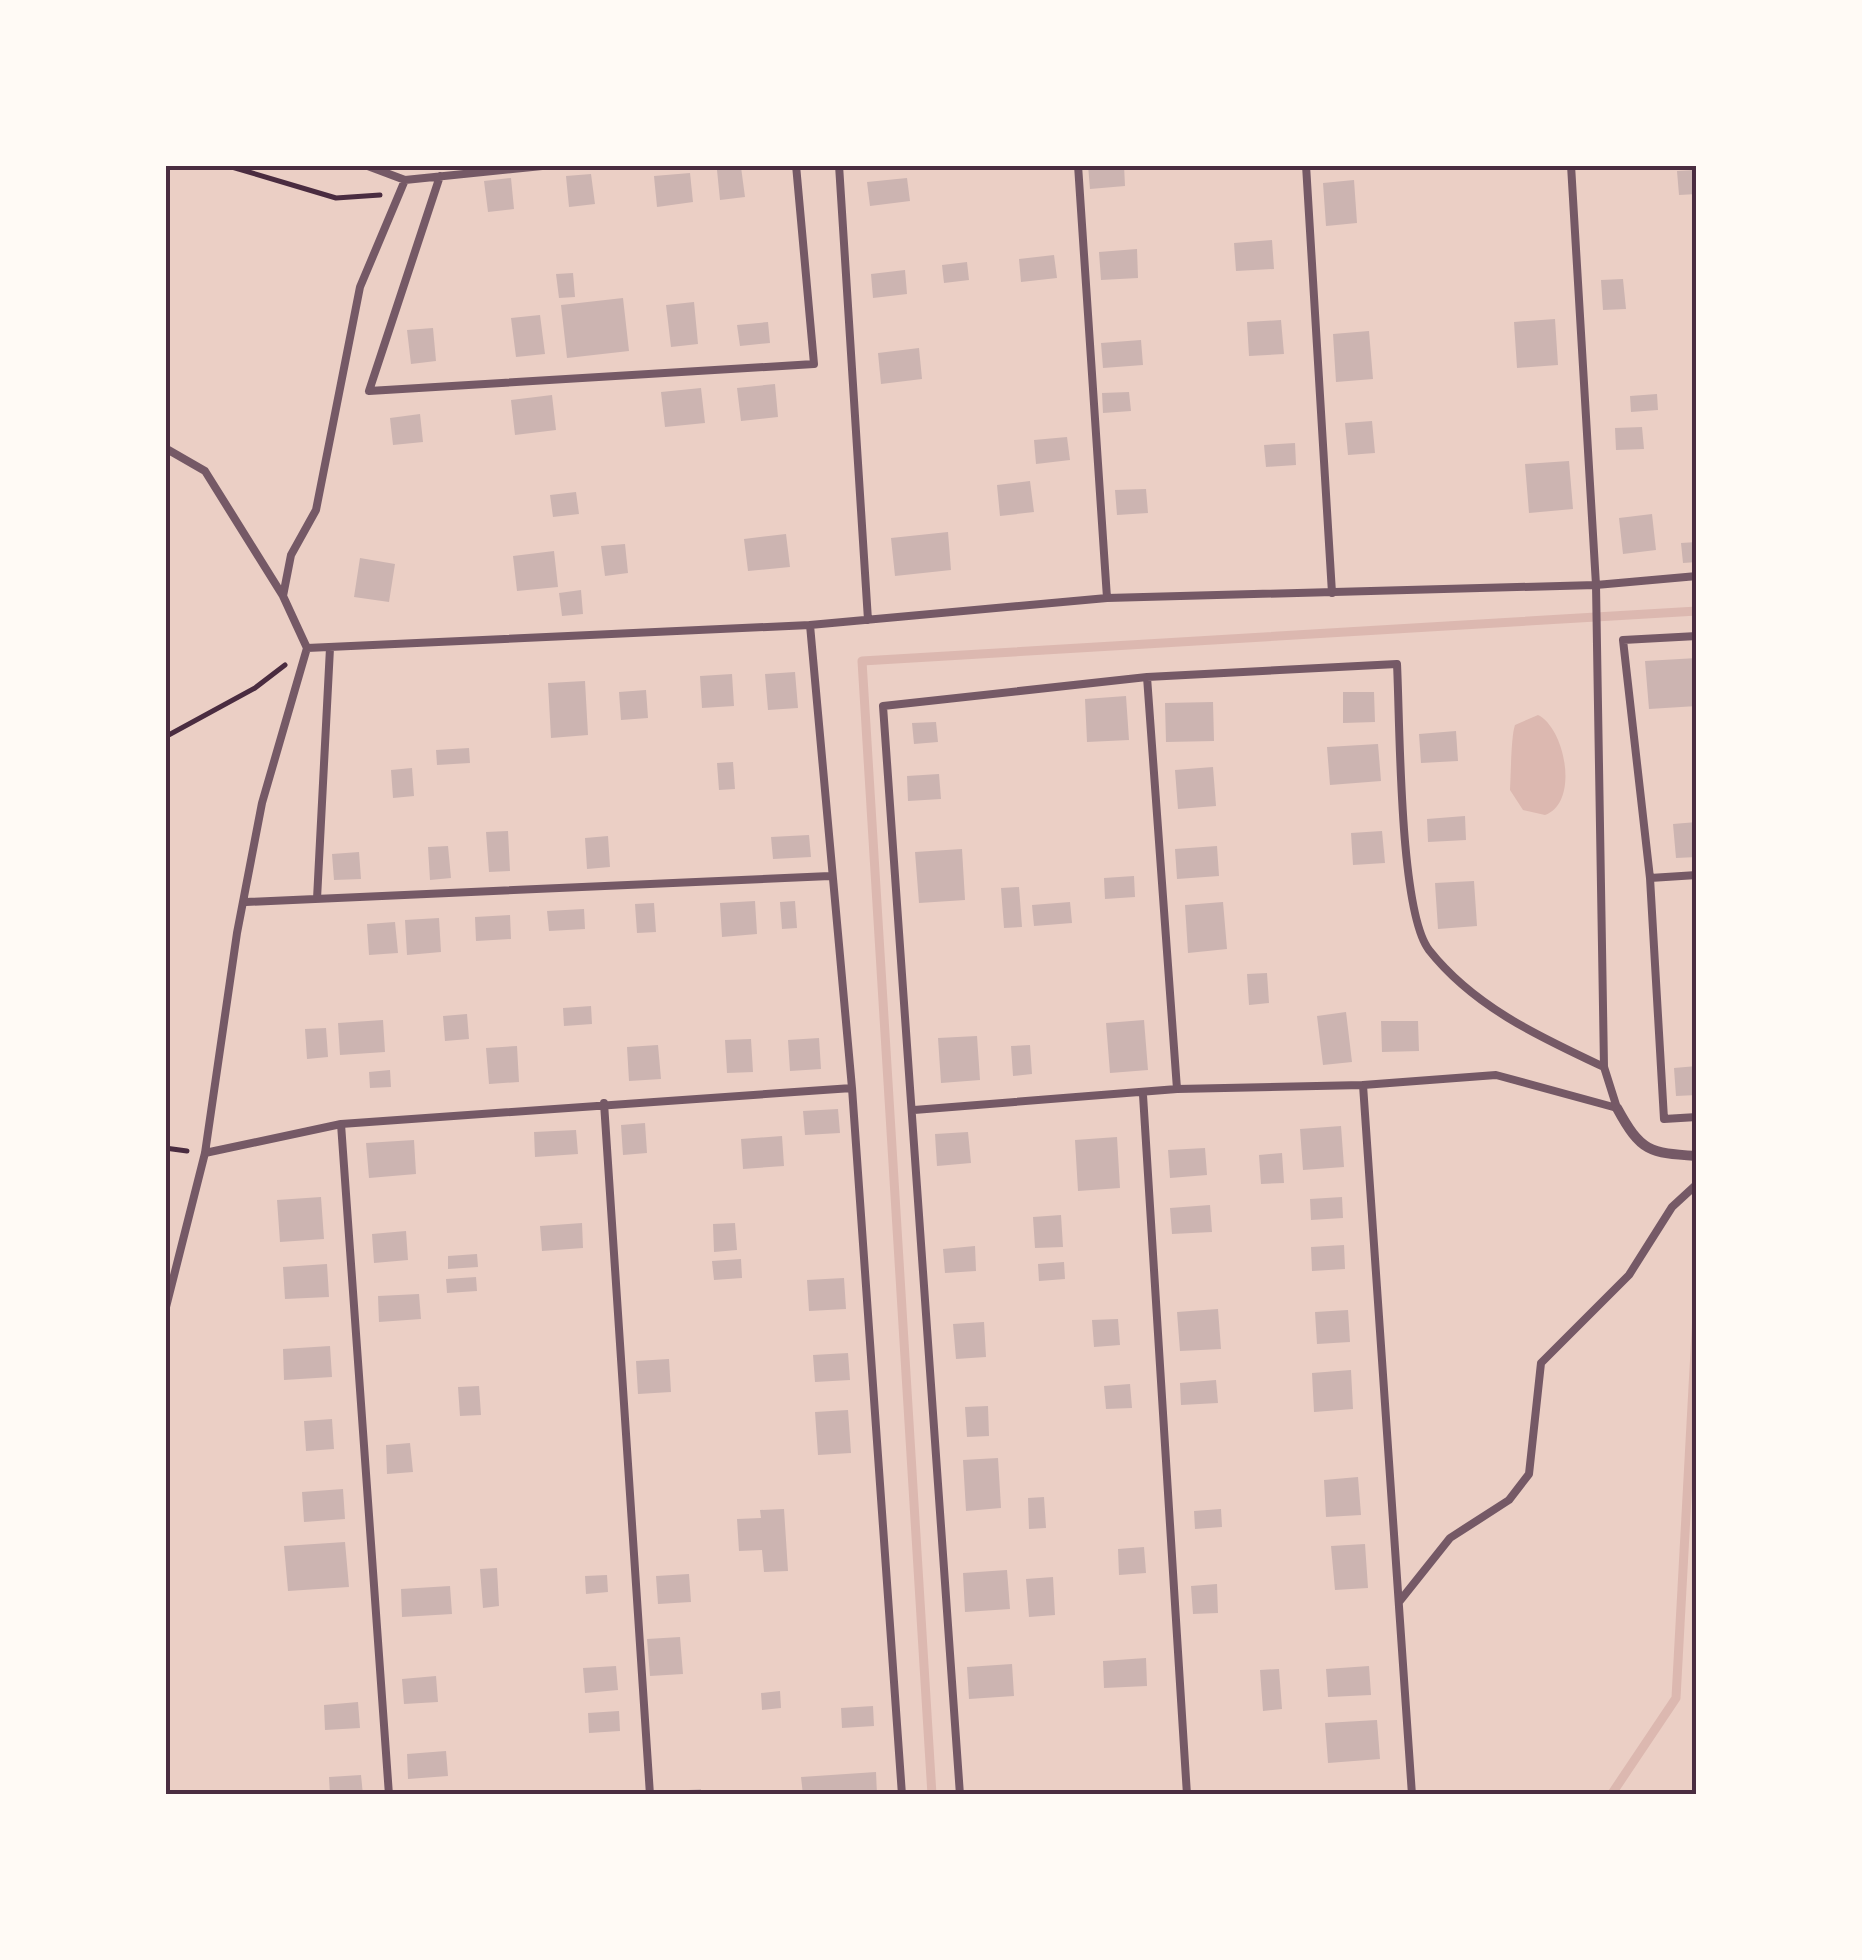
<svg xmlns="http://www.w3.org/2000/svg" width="1862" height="1960" font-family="Montserrat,sans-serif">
<rect width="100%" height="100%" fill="#f7e1d7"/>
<path fill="#ebcfc5" d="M165,165h1532v1630h-1532z"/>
<path fill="#dcb8b0" d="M1538,715c27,13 42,87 7,100l-22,-5 -13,-20c1,-16 1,-54 5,-65z"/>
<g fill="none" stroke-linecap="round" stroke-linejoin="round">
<path stroke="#dcb8b0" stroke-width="9" d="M932,1795l-70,-1134 835,-50
M1611,1795l65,-97 21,-384"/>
</g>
<path fill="#ccb4b1" d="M1088,165h36l1,21 -35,3z
M741,167l4,30 -25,3 -3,-30z
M1696,170l1,24 -18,1 -2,-24z
M690,173l3,29 -36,5 -3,-31z
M591,174l4,30 -26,3 -3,-31z
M511,178l3,31 -26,3 -4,-31z
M907,178l3,23 -40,5 -3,-24z
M1354,180l3,43 -31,3 -3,-43z
M1272,240l2,29 -38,2 -2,-28z
M1137,249l1,29 -37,2 -2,-28z
M1054,255l3,23 -36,4 -2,-23z
M967,262l2,18 -25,3 -2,-18z
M905,270l2,24 -34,4 -2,-24z
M573,273l2,24 -16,1 -3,-24z
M1623,279l3,30 -23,1 -2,-30z
M623,298l6,53 -62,7 -6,-53z
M694,302l4,42 -27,3 -5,-42z
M540,315l5,39 -29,3 -5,-39z
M1555,319l3,46 -41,3 -3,-46z
M1281,320l3,34 -35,2 -2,-34z
M768,322l2,21 -30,3 -3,-21z
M433,328l3,33 -25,3 -4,-34z
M1369,331l4,48 -37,3 -3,-48z
M1141,340l2,25 -40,3 -2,-25z
M919,348l3,31 -41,5 -3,-31z
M775,384l3,33 -37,4 -4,-33z
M701,388l4,35 -40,4 -4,-35z
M1129,392l2,19 -28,2 -1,-20z
M1657,394l1,16 -27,2 -1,-16z
M552,395l4,35 -41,5 -4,-35z
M420,414l3,28 -30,3 -3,-27z
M1372,421l3,32 -27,2 -3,-32z
M1642,427l2,22 -28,1 -1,-22z
M1067,437l3,23 -34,4 -2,-24z
M1295,443l1,22 -30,2 -2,-22z
M1569,461l4,48 -44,4 -4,-49z
M1030,481l4,31 -34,4 -3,-31z
M1146,489l2,24 -31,2 -2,-25z
M576,492l3,22 -26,3 -3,-22z
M1652,514l4,36 -33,4 -4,-36z
M948,532l3,38 -56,6 -4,-38z
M786,534l4,33 -42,4 -4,-32z
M1697,542v20l-14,1 -2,-20z
M625,544l3,29 -23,3 -4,-30z
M554,551l4,36 -41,4 -4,-35z
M360,558l35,6 -6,38 -35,-5z
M581,590l2,24 -21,2 -3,-23z
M1697,658v48l-48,3 -4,-48z
M795,672l3,36 -30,2 -3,-36z
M732,674l2,32 -32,2 -2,-32z
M585,681l3,54 -37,3 -3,-55z
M646,690l2,28 -27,2 -2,-28z
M1343,692h31l1,30 -32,1z
M1126,696l3,44 -42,2 -2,-43z
M1213,702l1,39 -48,1 -1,-39z
M936,722l2,20 -24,2 -2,-21z
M1456,731l2,30 -37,2 -2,-29z
M1378,744l3,37 -51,4 -3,-38z
M469,748l1,15 -33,2 -1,-15z
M733,762l2,27 -16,1 -2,-27z
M1213,767l3,39 -38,3 -3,-39z
M412,768l2,28 -21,2 -2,-28z
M939,774l2,25 -33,2 -1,-25z
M1465,816l1,24 -38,2 -1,-23z
M1697,822v35l-21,1 -3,-34z
M508,831l2,40 -21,1 -3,-40z
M1382,831l3,32 -32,2 -2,-32z
M809,835l2,22 -38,2 -2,-22z
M608,836l2,31 -23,2 -2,-31z
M448,846l3,32 -21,2 -2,-33z
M1217,846l2,30 -42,3 -2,-30z
M962,849l3,51 -46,3 -4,-51z
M359,852l2,27 -27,1 -2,-26z
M1134,876l1,21 -30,2 -1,-21z
M1474,881l3,45 -39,3 -3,-46z
M1019,887l3,40 -18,1 -3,-40z
M755,901l2,33 -35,3 -2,-34z
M795,901l2,27 -15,1 -2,-27z
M1070,902l2,21 -38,3 -2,-21z
M1223,902l4,47 -39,4 -3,-48z
M654,903l2,29 -19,1 -2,-29z
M584,909l1,20 -36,2 -2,-20z
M510,915l1,24 -35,2 -1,-24z
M439,918l2,34 -34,3 -2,-35z
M395,922l3,31 -29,2 -2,-31z
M1267,973l2,30 -20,2 -2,-31z
M591,1006l1,18 -28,2 -1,-18z
M1346,1012l6,50 -29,3 -6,-49z
M467,1014l2,25 -24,2 -2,-25z
M383,1020l2,32 -45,3 -2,-32z
M1144,1020l4,50 -38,3 -4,-50z
M1381,1021h37l1,30 -37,1z
M326,1028l2,29 -21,2 -2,-30z
M977,1036l3,44 -39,3 -3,-45z
M819,1038l2,31 -31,2 -2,-31z
M751,1039l2,33 -26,1 -2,-33z
M658,1045l3,34 -32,2 -2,-34z
M1030,1045l2,29 -19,2 -2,-30z
M517,1046l2,36 -30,2 -3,-36z
M1697,1066v29l-21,1 -2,-28z
M390,1070l1,17 -21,1 -1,-16z
M838,1109l2,24 -35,2 -2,-24z
M645,1123l2,30 -24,2 -2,-30z
M1341,1126l3,41 -41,3 -3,-41z
M576,1130l2,24 -43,3 -1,-25z
M968,1132l3,31 -34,3 -2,-32z
M782,1136l2,30 -41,3 -2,-30z
M1117,1137l3,51 -42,3 -3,-51z
M414,1140l2,34 -47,4 -3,-35z
M1205,1148l2,27 -37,3 -2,-28z
M1282,1153l2,30 -23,1 -2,-29z
M321,1197l3,42 -44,3 -3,-42z
M1342,1197l1,21 -32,2 -1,-21z
M1210,1205l2,27 -40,2 -2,-26z
M1061,1215l2,32 -28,1 -2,-31z
M582,1223l1,25 -41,3 -2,-25z
M735,1223l2,27 -23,2 -1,-28z
M406,1231l2,29 -34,3 -2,-29z
M1344,1245l1,24 -33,2 -1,-24z
M975,1246l1,25 -31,2 -2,-24z
M477,1254l1,13 -30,2v-13z
M741,1259l1,19 -28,2 -2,-19z
M1064,1262l1,17 -26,2 -1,-17z
M327,1264l2,33 -44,2 -2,-32z
M476,1277l1,14 -30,2 -1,-14z
M844,1278l2,31 -37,2 -2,-31z
M419,1294l2,25 -42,3 -1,-26z
M1218,1309l3,40 -41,2 -3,-39z
M1348,1310l2,32 -33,2 -2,-32z
M1118,1319l2,26 -26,2 -2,-27z
M984,1322l2,35 -30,2 -3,-35z
M330,1346l2,31 -48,3 -1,-31z
M848,1353l2,27 -35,2 -2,-27z
M669,1359l2,33 -33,2 -2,-33z
M1351,1370l2,39 -39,3 -2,-39z
M1216,1380l2,23 -37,2 -1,-22z
M1130,1384l2,24 -26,1 -2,-23z
M479,1386l2,29 -21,1 -2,-29z
M988,1406l1,30 -22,1 -2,-30z
M848,1410l3,43 -33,2 -3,-43z
M332,1419l2,30 -28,2 -2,-30z
M410,1443l3,29 -26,2 -1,-29z
M998,1458l3,50 -35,3 -3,-51z
M1358,1477l3,38 -35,2 -2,-37z
M343,1489l2,30 -41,3 -2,-30z
M1044,1497l2,31 -17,1 -1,-31z
M784,1509l4,62 -24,1 -2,-22 -23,1 -2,-32 24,-1 -1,-8z
M1221,1509l1,18 -27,2 -1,-18z
M345,1542l4,45 -61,4 -4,-45z
M1365,1544l3,44 -33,2 -4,-44z
M1144,1547l2,26 -27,2 -1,-26z
M497,1568l2,38 -16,2 -3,-39z
M1007,1570l3,39 -45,3 -2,-39z
M689,1574l2,28 -33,2 -2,-28z
M607,1575l1,17 -22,2 -1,-18z
M1053,1577l2,38 -26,2 -3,-38z
M1217,1584l1,29 -25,1 -2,-28z
M450,1586l2,28 -50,3 -1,-28z
M680,1637l3,37 -33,2 -3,-37z
M1146,1658l1,28 -43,2 -1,-27z
M1012,1664l2,32 -45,3 -2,-32z
M616,1666l2,24 -33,3 -2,-25z
M1369,1666l2,29 -43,2 -2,-28z
M1279,1669l3,40 -19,2 -3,-41z
M436,1676l2,26 -34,2 -2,-25z
M780,1691l1,17 -19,2 -1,-17z
M358,1702l2,26 -35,2 -1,-25z
M873,1706l1,20 -32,2 -1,-20z
M619,1711l1,20 -31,2 -1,-20z
M1377,1720l3,39 -52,4 -3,-40z
M446,1751l2,25 -40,3 -1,-25z
M876,1772l1,23h-74l-2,-18z
M361,1775l2,20h-33l-1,-18z
M701,1789v6h-38v-3z"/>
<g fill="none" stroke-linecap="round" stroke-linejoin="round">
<path stroke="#4a2c40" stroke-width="5" d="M225,165l111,33 44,-3
M165,737l90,-49 30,-23
M165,1148l22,3"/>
<path stroke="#755966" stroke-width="8" d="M839,165l29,455
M1078,165l29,433
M1306,165l26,428
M1571,165l25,420 8,482 13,41
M440,176l-71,215 445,-27 -18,-199
M405,180l147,-15
M165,448l40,23 78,125
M1697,636l-74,4 27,238 14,241 33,-2
M307,648l503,-23
M1147,677l30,412
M1650,878l47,-3
M317,899l13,-251
M246,902l584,-26
M852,1088l50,707
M1143,1095l44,700
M604,1103l46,692
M914,1110l263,-21 186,-4
M341,1124l48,671
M205,1153l136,-29 511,-36 -42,-463 297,-27 489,-13 101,-9
M165,1311l40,-158 32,-220 25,-130 45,-155 -24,-52 8,-41 25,-45 44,-223 45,-107 -40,-15
M1399,1602l51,-64 59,-38 20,-26 12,-111 88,-88 43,-68 25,-23
M960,1795l-77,-1089 264,-29 250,-13c3,57 2,247 32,286 45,57 111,87 175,117
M1412,1795l-49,-710 133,-10 121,33"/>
<path stroke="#755966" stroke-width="10" d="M1617,1108c24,44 32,45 80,48"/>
</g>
<rect width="1862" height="1960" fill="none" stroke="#fffaf5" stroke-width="335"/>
<rect x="168" y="168" width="1526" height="1624" fill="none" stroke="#4a2c40" stroke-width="4"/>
</svg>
